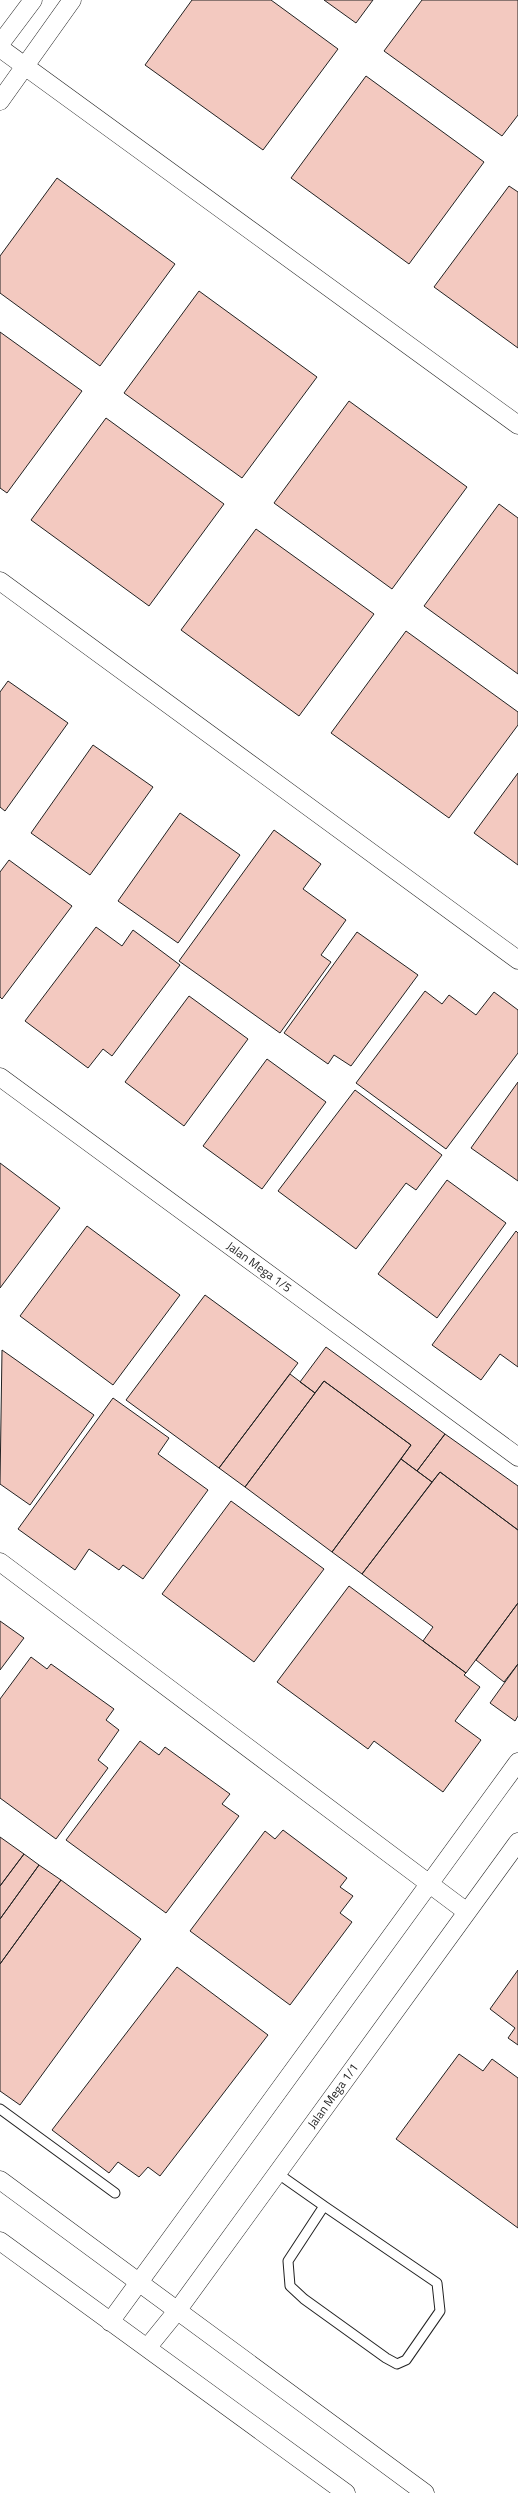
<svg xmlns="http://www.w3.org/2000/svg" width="518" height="2493" font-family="'Titillium Web',sans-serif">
<rect width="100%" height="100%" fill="#fff"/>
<path fill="#f3c9c0" stroke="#222" d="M192,0h79l67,49 -75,101 -118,-85z
M324,0h49l-17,23z
M422,0h96v115l-16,21 -118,-85z
M366,76l118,86 -75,102 -118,-86z
M57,178l118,86 -75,102 -100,-73v-37z
M509,186l9,6v156l-84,-61z
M199,291l118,86 -75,101 -118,-85z
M0,332l82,59 -75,102 -7,-5z
M349,401l118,86 -75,102 -118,-86z
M106,418l118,86 -75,102 -118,-86z
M499,504l19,14v156l-94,-68z
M256,529l118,85 -75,102 -118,-86z
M406,631l112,81v13l-69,93 -118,-85z
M8,681l60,42 -63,88 -5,-4v-115z
M93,745l60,42 -63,88 -59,-42z
M518,773v92l-44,-32z
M180,813l60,42 -62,88 -60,-42z
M274,830l47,34 -18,25 43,31 -25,35 10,7 -51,71 -101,-72z
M9,860l63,46 -70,93 -2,-2v-125z
M96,927l26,19 11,-16 47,35 -68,91 -9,-7 -15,19 -63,-47z
M357,932l61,43 -67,91 -17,-11 -6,9 -44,-31z
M425,991l17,13 7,-9 27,20 18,-23 24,18v43l-72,96 -90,-66z
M189,996l59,43 -64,87 -59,-44z
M267,1059l59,43 -64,87 -59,-43z
M518,1082v99l-47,-33z
M355,1090l87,65 -26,35 -10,-7 -50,66 -78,-58z
M0,1163l60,45 -60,80z
M447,1180l59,43 -69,95 -59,-44z
M87,1226l93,69 -67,90 -93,-69z
M516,1231l2,2v134l-18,-13 -19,26 -49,-35z
M205,1295l93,68 -79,105 -93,-68z
M326,1347l119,87 -28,37 -16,-12 10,-14 -87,-64 -9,12 -15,-11z
M2,1350l92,65 -64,90 -30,-21z
M290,1374l25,19 -70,94 -26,-19z
M324,1381l87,64 -79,107 -87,-65z
M113,1398l56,40 -11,16 50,36 -65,89 -20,-14 -4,5 -30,-21 -14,21 -57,-41z
M445,1434l73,52v44l-78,-58 -8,10 -15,-11z
M401,1459l31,23 -70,92 -30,-22z
M440,1472l78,58v73l-52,70 -43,-32 10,-14 -71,-53z
M231,1501l93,68 -70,93 -92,-68z
M349,1586l117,87 -2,2 16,12 -25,34 26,19 -38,52 -69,-51 -6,8 -91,-67z
M518,1603v61l-14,18 -28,-22z
M0,1621l24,17 -24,32z
M31,1657l16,12 4,-5 63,45 -8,11 13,10 -21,30 10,8 -52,71 -56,-41v-99z
M518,1664v52l-3,5 -25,-18z
M140,1741l19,14 6,-8 65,47 -8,10 17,12 -73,97 -100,-73z
M283,1830l64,48 -7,9 13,9 -13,17 12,9 -62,83 -100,-74 75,-100 10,8z
M0,1837l24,17 -24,32z
M24,1854l15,11 -39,54v-33z
M39,1865l22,15 -61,84v-45z
M61,1880l80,59 -121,166 -20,-14v-127z
M177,1967l91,68 -108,141 -12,-9 -9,10 -21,-15 -9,11 -57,-43z
M518,1970v75l-10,-7 7,-10 -25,-19z
M459,2054l24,17 9,-12 26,19v150l-122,-89z"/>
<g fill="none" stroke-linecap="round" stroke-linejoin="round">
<defs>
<path id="service" d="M0,2109l115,84
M277,2173l47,33
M324,2206l113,77 3,28 -34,49 -9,4 -11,-6 -82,-59 -14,-13 -2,-25z"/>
<path id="minor" d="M0,44l33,-44
M0,48l518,377
M0,101l72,-101
M0,581l518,379
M0,1077l518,380
M0,1562l467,350
M0,2180l425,313
M0,2241l346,252
M110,2322l408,-560
M147,2348l30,-37 341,-469"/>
</defs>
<use href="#service" stroke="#222" stroke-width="11"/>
<use href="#minor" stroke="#222" stroke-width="19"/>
<use href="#service" stroke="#fff" stroke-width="9"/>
<use href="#minor" stroke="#fff" stroke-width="18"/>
</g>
<g text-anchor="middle" stroke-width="4" stroke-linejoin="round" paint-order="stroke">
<g font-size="12" fill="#222" stroke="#fff">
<text transform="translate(259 1267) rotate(36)" y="4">Jalan Mega 1/5</text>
<text transform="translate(333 2096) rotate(-54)" y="4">Jalan Mega 1/1</text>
</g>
</g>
</svg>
